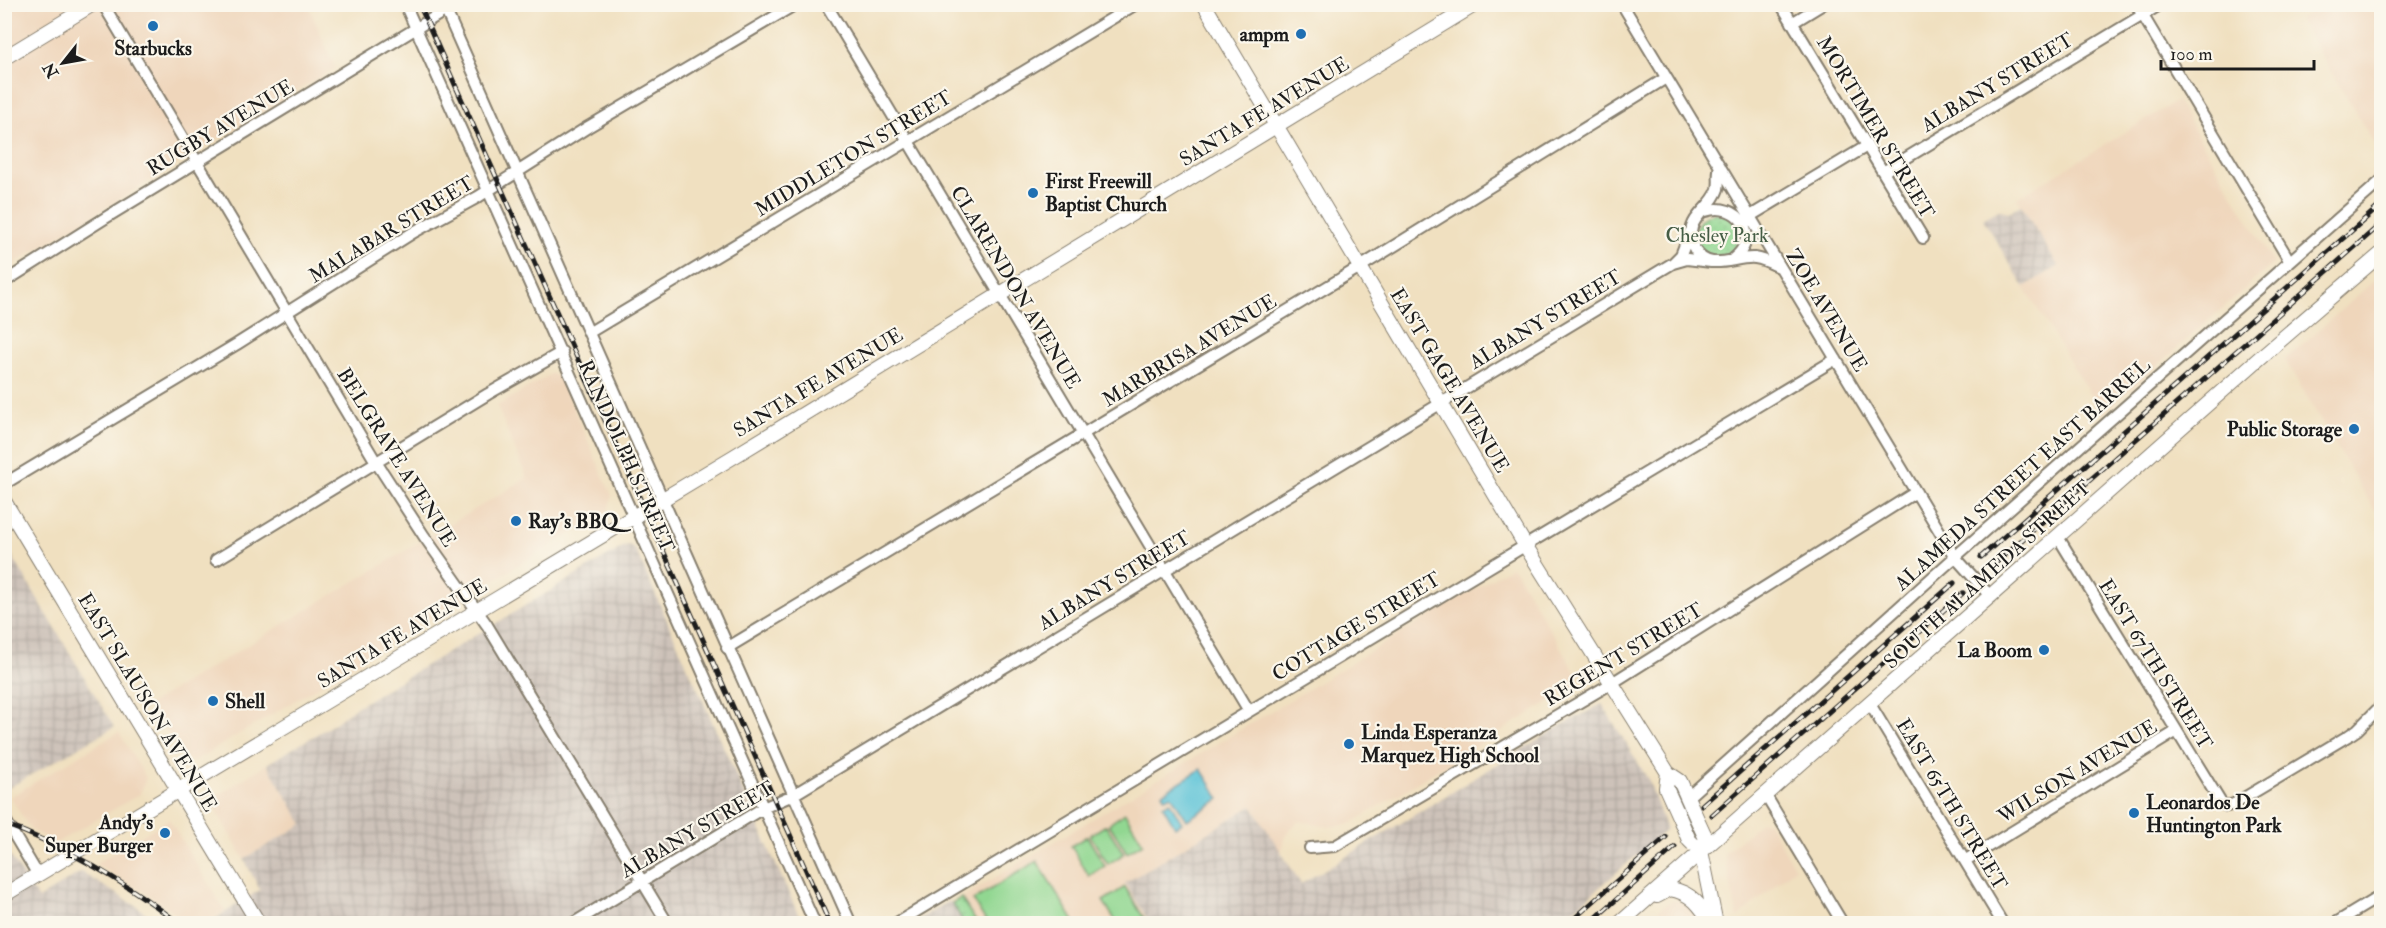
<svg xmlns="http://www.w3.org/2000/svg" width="2386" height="928" font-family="'IM FELL Double Pica',serif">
<defs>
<pattern id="industrial-grid" width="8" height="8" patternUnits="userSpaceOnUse" patternTransform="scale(1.5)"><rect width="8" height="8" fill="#cdc2b9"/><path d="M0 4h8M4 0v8" fill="none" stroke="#afa69e"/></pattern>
<pattern id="park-dots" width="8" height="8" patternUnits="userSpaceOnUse" patternTransform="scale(1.5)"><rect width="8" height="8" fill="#91d791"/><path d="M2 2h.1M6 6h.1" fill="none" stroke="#7cb87c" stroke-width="1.8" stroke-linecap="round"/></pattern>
</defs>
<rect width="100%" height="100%" fill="#fbf7ec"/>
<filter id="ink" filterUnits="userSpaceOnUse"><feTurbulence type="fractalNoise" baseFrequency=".0167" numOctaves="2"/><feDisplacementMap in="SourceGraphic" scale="12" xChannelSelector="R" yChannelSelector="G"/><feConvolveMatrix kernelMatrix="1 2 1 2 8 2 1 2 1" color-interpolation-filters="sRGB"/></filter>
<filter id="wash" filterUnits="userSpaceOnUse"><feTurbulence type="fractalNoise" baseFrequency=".008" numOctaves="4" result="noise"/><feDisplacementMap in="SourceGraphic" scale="24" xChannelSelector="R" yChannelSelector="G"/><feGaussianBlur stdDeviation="1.35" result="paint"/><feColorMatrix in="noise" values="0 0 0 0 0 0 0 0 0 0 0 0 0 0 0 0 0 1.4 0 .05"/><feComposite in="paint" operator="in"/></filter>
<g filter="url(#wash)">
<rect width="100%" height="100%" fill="#f0e0c0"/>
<path fill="#efd6bb" d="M2324,4l57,1v150l-82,-136z
M5,5h303l27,63 -330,201z
M2177,101l97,162 -172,151 -78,-127 33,-21 -40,-68z
M2376,279l6,10v218l-7,4 -90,-151z
M551,374l9,3 52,119 -4,15 -415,251 -11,-6 -32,-52 377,-226 -30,-72z
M1511,567l4,3 66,112 -231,142 -22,3 -28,-6 -10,8 -7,14 -2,12 -29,-49 -127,77 25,40h-173l-16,-25z
M119,732l27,46 -6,16 -84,49 -25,-13 -21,-33z
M267,764l36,60 -59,35 -31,-54 2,-6 5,-5z
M169,819l56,92 -18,12h-18l-45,-31 -49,-28z
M1762,821l6,1 27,46 -57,50 -14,-64z
M1675,900l14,4 7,8 2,11 -54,1 23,-21z"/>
<path fill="url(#industrial-grid)" d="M2021,205l37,61 -34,21 -41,-68 16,-9 10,2z
M5,544l109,183 -109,63h-1z
M629,545l7,6 166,372 -595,1 53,-34 -16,-31 59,-35 -36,-60 67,-40 19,-15 272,-163z
M1602,704l47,77 17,49 -108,93h-408l-25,-40 127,-77 49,78 256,-156z
M4,846l34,53 43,-27 55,34 23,17h-154z
M950,901l14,22h-52z"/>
<path fill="#91d791" stroke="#567a56" stroke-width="1.5" d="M1125,813l18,30 -16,10 -18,-29z
M1106,825l18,29 -16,10 -18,-29z
M1087,836l18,30 -16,10 -18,-30z
M1037,861l38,62h-88l-14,-23z
M1125,887l20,33 -5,3h-23l-14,-22z"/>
<path fill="url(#park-dots)" stroke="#567a56" stroke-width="1.5" d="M1695 235a22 22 0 1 1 44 0a22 22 0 1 1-44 0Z
M961,898l16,25h-13l-12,-20z"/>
<path fill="#5ac2d7" stroke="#3b6f7a" stroke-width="1.5" d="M1201,769l19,30 -33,21 -16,-25 -6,3 -3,-5z
M1170,802l12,21 -7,4 -12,-21z"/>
</g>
<g filter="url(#ink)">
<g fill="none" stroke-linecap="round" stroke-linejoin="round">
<defs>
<path id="minor" d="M103,4l273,458 48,74 63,89 181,299
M405,4l410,920
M443,4l408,920
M826,4l423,707
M1622,4l333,553 36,40
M1781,4l142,234
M2136,4l153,256
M1792,23l31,-19
M1720,166c-3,8 0,15 -2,23 -5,16 -22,24 -26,38 -2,8 -1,16 3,23 14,23 39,6 60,8 9,1 18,6 26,10
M1883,172l278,-168
M1705,211c34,-11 57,26 28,48
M1742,221l125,-75
M1673,263l8,-8 9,-23
M4,282l106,-67 346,-211
M590,332l546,-328
M4,484l233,-140 177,-112 64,-35 110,-70 208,-123
M2058,537l163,266 6,3 7,-2 114,-68 9,-6 25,-25
M216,560l272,-166 74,-42
M727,648l633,-381 306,-189
M1870,704l133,220
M1766,796l77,128
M1688,797l267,-240 427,-377
M4,818l34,57
M1310,848l25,-2 277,-163 304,-191
M1966,860l211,-129
M572,924l191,-116 30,-13 880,-532 14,-4 24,3
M895,924l941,-565
M2334,924l48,-29"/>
<path id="major" d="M1204,4l321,541 143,228 12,8 12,27
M4,58l89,-54
M4,501l255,423
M1668,773l-2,15 14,31
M1702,843l-1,8 15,73
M4,895l729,-438 743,-453
M1657,896l13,-7c21,3 31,17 42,35
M1619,924l643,-568 120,-103"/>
</defs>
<use href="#minor" stroke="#867e6e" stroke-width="14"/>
<use href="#major" stroke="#867e6e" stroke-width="16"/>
<use href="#minor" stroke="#fff" stroke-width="10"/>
<use href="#major" stroke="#fff" stroke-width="14"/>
<defs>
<path id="rail" d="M419,4l411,920
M1981,557l401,-353
M1991,567l391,-344
M1702,805l252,-222
M1712,815l251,-222
M4,824c64,23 122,59 176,100
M1568,924l98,-87
M1589,924l86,-77"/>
</defs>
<use href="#rail" stroke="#1c1c1c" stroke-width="5"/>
<use href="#rail" stroke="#fbf7ec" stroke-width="3" stroke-dasharray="9" stroke-linecap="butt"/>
<defs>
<path id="major-bridge" d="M1692,808l12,26
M1680,819l9,21 4,4"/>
</defs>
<use href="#major-bridge" stroke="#867e6e" stroke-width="16" stroke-linecap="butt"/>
<use href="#major-bridge" stroke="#fff" stroke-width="14"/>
</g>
</g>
<g fill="#1f6fb2" stroke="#fbf7ec" stroke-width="2">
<circle cx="153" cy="26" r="6"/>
<circle cx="1301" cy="34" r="6"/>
<circle cx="1033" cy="193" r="6"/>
<circle cx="2354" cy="429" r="6"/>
<circle cx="516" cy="521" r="6"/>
<circle cx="2044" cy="650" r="6"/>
<circle cx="213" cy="701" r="6"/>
<circle cx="1349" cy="744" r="6"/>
<circle cx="2134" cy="813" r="6"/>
<circle cx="165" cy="833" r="6"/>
</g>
<g text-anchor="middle" stroke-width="4.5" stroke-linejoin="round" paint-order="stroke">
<g font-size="20" font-weight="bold" fill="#1c1c1c" stroke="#fbf7ec" text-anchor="start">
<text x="1289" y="41" text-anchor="end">ampm</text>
<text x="153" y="55" text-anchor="middle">Starbucks</text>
<text x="1045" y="188">First Freewill<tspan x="1045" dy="23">Baptist Church</tspan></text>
<text x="2342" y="436" text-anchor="end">Public Storage</text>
<text x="528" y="528">Ray's BBQ</text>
<text x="2032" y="657" text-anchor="end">La Boom</text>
<text x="225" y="708">Shell</text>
<text x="1361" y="739">Linda Esperanza<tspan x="1361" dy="23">Marquez High School</tspan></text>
<text x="2146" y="809">Leonardos De<tspan x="2146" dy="23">Huntington Park</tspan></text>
<text x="153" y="829" text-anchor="end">Andy's<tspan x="153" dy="23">Super Burger</tspan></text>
</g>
<g font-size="20" fill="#1c1c1c" stroke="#fbf7ec">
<text transform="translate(1997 82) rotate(-31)" y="7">ALBANY STREET</text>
<text transform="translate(1264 111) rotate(-31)" y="7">SANTA FE AVENUE</text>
<text transform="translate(220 127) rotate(-31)" y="7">RUGBY AVENUE</text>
<text transform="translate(1876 127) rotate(59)" y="7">MORTIMER STREET</text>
<text transform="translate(853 153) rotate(-31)" y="7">MIDDLETON STREET</text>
<text transform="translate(391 229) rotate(-31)" y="7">MALABAR STREET</text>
<text transform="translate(1016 287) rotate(59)" y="7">CLARENDON AVENUE</text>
<text transform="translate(1827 310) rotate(59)" y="7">ZOE AVENUE</text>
<text transform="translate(1545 319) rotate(-31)" y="7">ALBANY STREET</text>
<text transform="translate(1189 350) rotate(-31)" y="7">MARBRISA AVENUE</text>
<text transform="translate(1450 380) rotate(59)" y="7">EAST GAGE AVENUE</text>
<text transform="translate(818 382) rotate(-31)" y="7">SANTA FE AVENUE</text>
<text transform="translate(627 456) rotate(66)" y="7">RANDOLPH STREET</text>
<text transform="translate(397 457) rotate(58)" y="7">BELGRAVE AVENUE</text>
<text transform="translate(2022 474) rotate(-42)" y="7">ALAMEDA STREET EAST BARREL</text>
<text transform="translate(1987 574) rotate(-42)" y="7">SOUTH ALAMEDA STREET</text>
<text transform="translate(1114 580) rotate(-31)" y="7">ALBANY STREET</text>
<text transform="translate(1356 626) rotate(-31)" y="7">COTTAGE STREET</text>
<text transform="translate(402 633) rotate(-31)" y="7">SANTA FE AVENUE</text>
<text transform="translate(1623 654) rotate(-31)" y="7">REGENT STREET</text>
<text transform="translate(2156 664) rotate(58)" y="7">EAST 67TH STREET</text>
<text transform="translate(148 702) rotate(59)" y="7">EAST SLAUSON AVENUE</text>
<text transform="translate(2077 771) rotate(-31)" y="7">WILSON AVENUE</text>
<text transform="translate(1952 804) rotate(59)" y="7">EAST 65TH STREET</text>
<text transform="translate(697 829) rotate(-30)" y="7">ALBANY STREET</text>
</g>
<g font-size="20" fill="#455d45" stroke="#fbf7ec">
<text x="1717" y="242">Chesley Park</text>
</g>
</g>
<rect width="2386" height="928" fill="none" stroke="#fbf7ec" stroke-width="24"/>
<g transform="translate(63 63) rotate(239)" stroke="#fbf7ec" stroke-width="4.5" paint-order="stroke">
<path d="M0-4.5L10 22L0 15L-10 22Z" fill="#1c1c1c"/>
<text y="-9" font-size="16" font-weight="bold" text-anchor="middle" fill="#1c1c1c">N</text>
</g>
<path d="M2161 60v9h153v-9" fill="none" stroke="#1c1c1c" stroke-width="3"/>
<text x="2170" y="60" font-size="18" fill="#1c1c1c" stroke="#fbf7ec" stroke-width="4.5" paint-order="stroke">100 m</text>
</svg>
